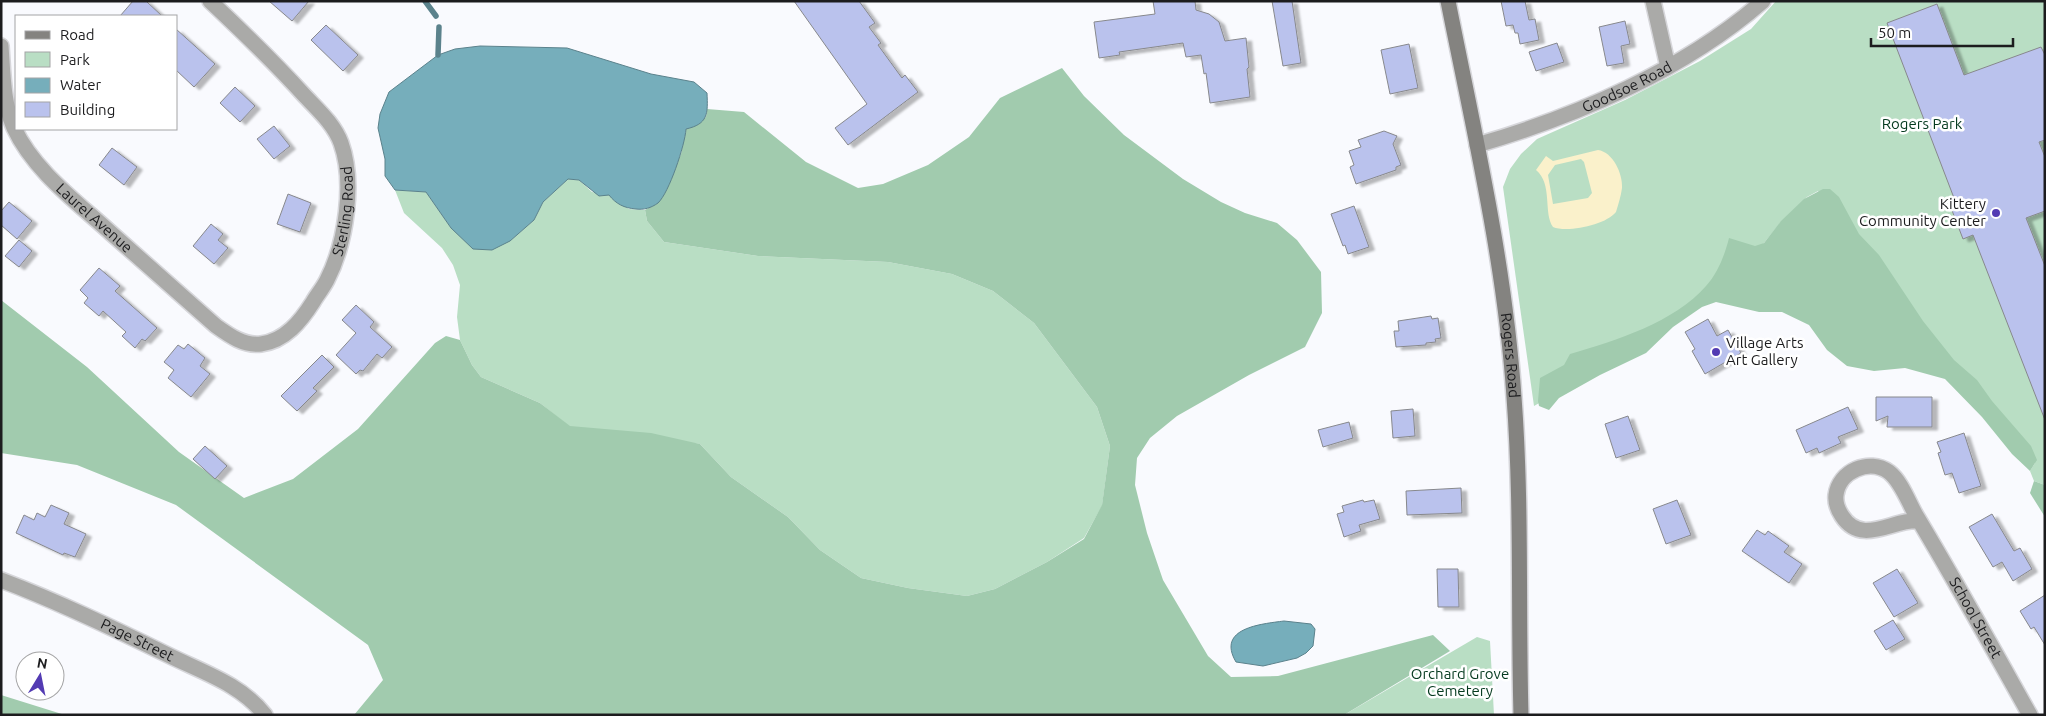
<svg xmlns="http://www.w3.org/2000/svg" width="2046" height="716" font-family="Ubuntu,sans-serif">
<defs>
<filter id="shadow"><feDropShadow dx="5.5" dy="3" stdDeviation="1" flood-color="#0004"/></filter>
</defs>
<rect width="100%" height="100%" fill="#f9fafe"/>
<path fill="#b9dec4" d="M1776,1h269v484l-11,-4 -4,-10 5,-8 -217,-272 -11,6 -27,26 -16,20 -102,91 -128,72 -31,-219 7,-18 11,-15 16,-15 88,-39 75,-39 51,-32z
M568,179l11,1 13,12 17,3 20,14 16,1 2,11 17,21 94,14 130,6 64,12 41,17 41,32 63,84 13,39 -8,60 -18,32 -37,24 -52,27 -28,7 -59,-8 -47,-10 -41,-28 -32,-33 -57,-40 -31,-33 -130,-17 -30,-24 -59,-26 -9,-12 -12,-25 -3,-23 3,-32 -7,-20 -11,-17 -38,-35 -9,-23 31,2 25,36 59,13 24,-21 9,-18z
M1477,637l13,4 4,74h-150z"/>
<path fill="#a1cbae" d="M1062,68l22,28 40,39 59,44 38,23 24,11 32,10 20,17 24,32 1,41 -17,34 -56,28 -72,41 -27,22 -13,20 -2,27 12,48 16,47 45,76 23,21 47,-1 155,-41 17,16 -106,64h-990l29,-35 -15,-35 -192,-140 -99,-40 -76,-12v-153l86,67 92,85 65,46 49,-19 65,-50 77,-86 11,-7 14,4 12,25 9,12 59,26 30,23 81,7 49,11 31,33 57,40 32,33 41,28 47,10 59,8 28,-7 52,-27 37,-23 18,-34 8,-59 -13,-39 -63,-84 -41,-32 -41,-17 -64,-12 -130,-6 -94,-14 -17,-21 -2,-11 12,-7 24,-49 5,-25 20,-12 1,-8 37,3 62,50 52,26 25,-4 45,-19 41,-28 31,-39z
M1823,189h7l9,8 20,37 20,21 44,66 31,39 23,20 15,21 39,45 6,14 -7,11 -18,-17 -30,-37 -37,-38 -40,-11 -31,3 -27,-5 -20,-16 -18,-25 -27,-13h-23l-43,-10 -14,5 -29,20 -27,26 -46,22 -41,23 -10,12 -10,-4 -1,-5 2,-23 24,-13 6,-11c45,-13 105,-32 136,-68 12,-13 19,-32 23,-48l26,8 9,-3 17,-22 23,-22z
M2034,481l11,4v32l-15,-24z
M1,695l64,20h-64z"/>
<path fill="#faf1cb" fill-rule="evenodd" d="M1598,150c15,2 25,24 24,38 -1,8 -4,17 -6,24 -10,13 -49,21 -63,15 -10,-14 0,-43 -17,-57l10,-14 7,5zM1581,159l3,3 8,31 -4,5 -35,6 -5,-29 7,-10z"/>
<path fill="#76aebb" stroke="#5b828c" d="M480,46l87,2 84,26 43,8 13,11c1,21 1,31 -21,36 -1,16 -17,64 -28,74 -7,5 -14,7 -22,6 -12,-1 -20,-5 -27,-14l-10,1 -20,-16 -11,-1 -25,23 -9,18 -24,21 -18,9 -19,-1 -22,-21 -25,-36 -31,-2 -10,-14v-17l-7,-31 2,-14 9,-22 49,-37 17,-6z
M1284,621l27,3 4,5 -2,17 -7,7 -9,5 -34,8 -27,-4c-20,-34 25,-38 48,-41z"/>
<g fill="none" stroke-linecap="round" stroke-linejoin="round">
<path stroke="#5b828c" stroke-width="5.5" d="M425,1l11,15
M438,55l1,-28"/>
</g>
<path fill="#bac2ed" stroke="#87888c" filter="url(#shadow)" d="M133,1h13l16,15h-42z
M269,1h40l-17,20z
M794,1h65l16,22 -6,4 12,16 -3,2 24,33 3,-3 13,17 -70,53 -13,-17 32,-24z
M1153,1h42l1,9 13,4 10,8 6,19 21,-3 3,29 -2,2 3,28 -40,6 -4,-30 -2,1 -3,-19 -15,2 -3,-14 -64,9 1,3 -21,3 -5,-36 61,-8z
M1272,1h20l9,62 -18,3z
M1501,1h24l4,19 6,-1 4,21 -19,4 -2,-11h-3l-2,-8 -7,1z
M1937,4l27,71 77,-28 4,8v85l-6,2 6,15v54l-19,7 19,48v154l-72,-185 -10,4 -15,-39 6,-2 -67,-175z
M1625,21l5,23 -9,2 3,17 -17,3 -8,-39z
M326,25l32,30 -15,16 -32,-31z
M176,29l39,35 -21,23 -18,-17z
M1557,43l7,19 -28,9 -7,-19z
M1409,44l9,44 -28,6 -9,-44z
M235,87l20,19 -15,16 -20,-19z
M274,126l16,20 -16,13 -17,-20z
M1384,131l13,5 -4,8 8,21 -5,2v3l-40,14 -6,-17 4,-2 -5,-14 12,-4 -3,-7z
M112,148l25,19 -13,18 -25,-20z
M288,194l23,9 -11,29 -23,-8z
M9,202l23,19 -15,18 -16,-14v-14z
M1354,206l15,41 -21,7 -3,-9 -2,1 -12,-32z
M211,224l12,10 -5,6 10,8 -14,16 -21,-18z
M19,240l13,11 -13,16 -14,-11z
M99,268l21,18 -5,5 42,37 -12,13 -3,-2 -7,9 -13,-12 4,-4 -23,-21 -4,5 -15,-13 4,-5 -8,-8z
M356,305l18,17 -4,5 22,20 -10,11 -5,-4 -14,17 -3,-1 -4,4 -20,-19 20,-22 -14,-13z
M1431,316l1,3 6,-1 3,20 -6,1 1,3 -10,1v2l-30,2 -2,-16h5l-1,-10z
M1708,319l9,17 11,-6 13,23 -36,21 -13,-23 3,-2 -10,-17z
M188,344l17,14 -5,8 10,8 -19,23 -23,-19 6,-8 -10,-8 14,-17 6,4z
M322,355l12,12 -21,21 4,3 -20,20 -16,-15z
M1876,397h56v30h-45l1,-11 -12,5z
M1848,407l10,22 -20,8 3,6 -22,10 -2,-5 -11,5 -10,-23z
M1413,409l2,27 -22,2 -2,-27z
M1628,416l12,34 -24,8 -11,-34z
M1349,422l4,16 -30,9 -5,-17z
M1964,433l17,53 -22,7 -7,-20 -7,2 -7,-22 3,-1 -4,-10z
M205,446l22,20 -12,13 -22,-20z
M1461,488l1,25 -55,2 -1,-24z
M1363,500l1,2 10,-2 6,19 -21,6 2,6 -17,6 -7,-23 7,-2 -2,-6z
M1677,500l14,35 -25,9 -13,-35z
M51,505l18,8 -5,11 22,10 -11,23 -11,-4 -1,2 -47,-22 8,-18 10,5 3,-7 8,4z
M1992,514l22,37 6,-3 12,21 -19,12 -11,-19 -9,5 -24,-40z
M1757,530l8,5 3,-4 21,15 -5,6 18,12 -13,19 -47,-32z
M1437,569h21l1,38h-21z
M1897,569l21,34 -24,14 -21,-34z
M2045,595v50l-11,-18 -3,2 -11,-18z
M1893,620l12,19 -19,11 -12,-19z"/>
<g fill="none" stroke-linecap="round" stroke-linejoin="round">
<defs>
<g id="minor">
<path d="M1653,1l15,66"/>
<path id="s1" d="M1,46c2,27 2,57 13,82 20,43 63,74 97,105 35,31 70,62 105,93 14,10 28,20 45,18 24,-3 40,-23 52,-42 4,-7 10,-14 14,-22 19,-37 28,-98 14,-137 -7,-19 -23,-33 -37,-48 -30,-33 -61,-63 -94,-94"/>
<path id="s2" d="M1477,145c100,-29 207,-75 286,-144"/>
<path id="s3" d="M1919,521c-25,-3 -57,26 -77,-5 -4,-6 -7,-13 -6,-21 3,-24 33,-37 53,-23 13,10 20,32 28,45 39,65 76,132 113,198"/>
<path id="s4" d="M1,580c58,22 112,48 167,75 34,17 73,29 97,60"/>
</g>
<g id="secondary">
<path id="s5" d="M1448,1c26,131 57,262 66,396 8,106 4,212 7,318"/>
</g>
</defs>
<use href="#minor" stroke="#d6d6da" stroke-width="18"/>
<use href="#secondary" stroke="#d6d6da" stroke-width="18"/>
<use href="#minor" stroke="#aaaaa8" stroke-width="15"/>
<use href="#secondary" stroke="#848380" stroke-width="15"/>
</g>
<g fill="#533bb3" stroke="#fff" stroke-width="2">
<circle cx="1996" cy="213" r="5"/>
<circle cx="1716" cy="352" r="5"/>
</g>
<g text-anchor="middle" stroke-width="5" stroke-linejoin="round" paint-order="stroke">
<g font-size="15" fill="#1c1c1e" stroke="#fff">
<text dy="5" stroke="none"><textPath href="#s2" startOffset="161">Goodsoe Road</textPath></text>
<text dy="5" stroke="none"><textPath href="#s1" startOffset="584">Sterling Road</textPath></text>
<text dy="5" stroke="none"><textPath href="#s1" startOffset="205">Laurel Avenue</textPath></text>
<text dy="5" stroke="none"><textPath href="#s5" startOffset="360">Rogers Road</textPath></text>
<text dy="5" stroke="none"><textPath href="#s3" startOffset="344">School Street</textPath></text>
<text dy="5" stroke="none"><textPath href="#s4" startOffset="149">Page Street</textPath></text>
</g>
<g font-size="15" fill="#053a1f" stroke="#fff">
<text x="1922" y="129">Rogers Park</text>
<text x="1460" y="679">Orchard Grove<tspan x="1460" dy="17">Cemetery</tspan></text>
</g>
<g font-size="15" fill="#1c1c1e" stroke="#fff" text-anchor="end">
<text x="1986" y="209">Kittery<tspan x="1986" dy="17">Community Center</tspan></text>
<text x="1726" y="348" text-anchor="start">Village Arts<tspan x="1726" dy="17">Art Gallery</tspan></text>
</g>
</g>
<rect width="2046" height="716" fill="none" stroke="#1c1c1e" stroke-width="5"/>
<rect x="15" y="15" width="162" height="115" fill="#ffffff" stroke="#a4a4a5"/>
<rect x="25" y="31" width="25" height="8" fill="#848380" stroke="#a4a4a5"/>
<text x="60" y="40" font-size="15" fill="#1c1c1e">Road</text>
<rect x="25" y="52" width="25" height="15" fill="#b9dec4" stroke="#a4a4a5"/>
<text x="60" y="65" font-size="15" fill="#1c1c1e">Park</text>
<rect x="25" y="78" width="25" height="15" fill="#76aebb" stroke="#a4a4a5"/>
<text x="60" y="90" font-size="15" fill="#1c1c1e">Water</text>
<rect x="25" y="102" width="25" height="15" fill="#bac2ed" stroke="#a4a4a5"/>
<text x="60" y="115" font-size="15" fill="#1c1c1e">Building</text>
<g transform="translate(40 676) rotate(10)"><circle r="24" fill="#ffffff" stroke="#a4a4a5"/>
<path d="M0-4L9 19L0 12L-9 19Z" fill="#533bb3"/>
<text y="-8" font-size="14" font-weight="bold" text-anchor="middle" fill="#1c1c1e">N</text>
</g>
<path d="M1871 38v8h142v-8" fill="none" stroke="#1c1c1e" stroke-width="2.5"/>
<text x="1878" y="38" font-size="15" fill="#1c1c1e" stroke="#ffffff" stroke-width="4" paint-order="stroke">50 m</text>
</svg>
